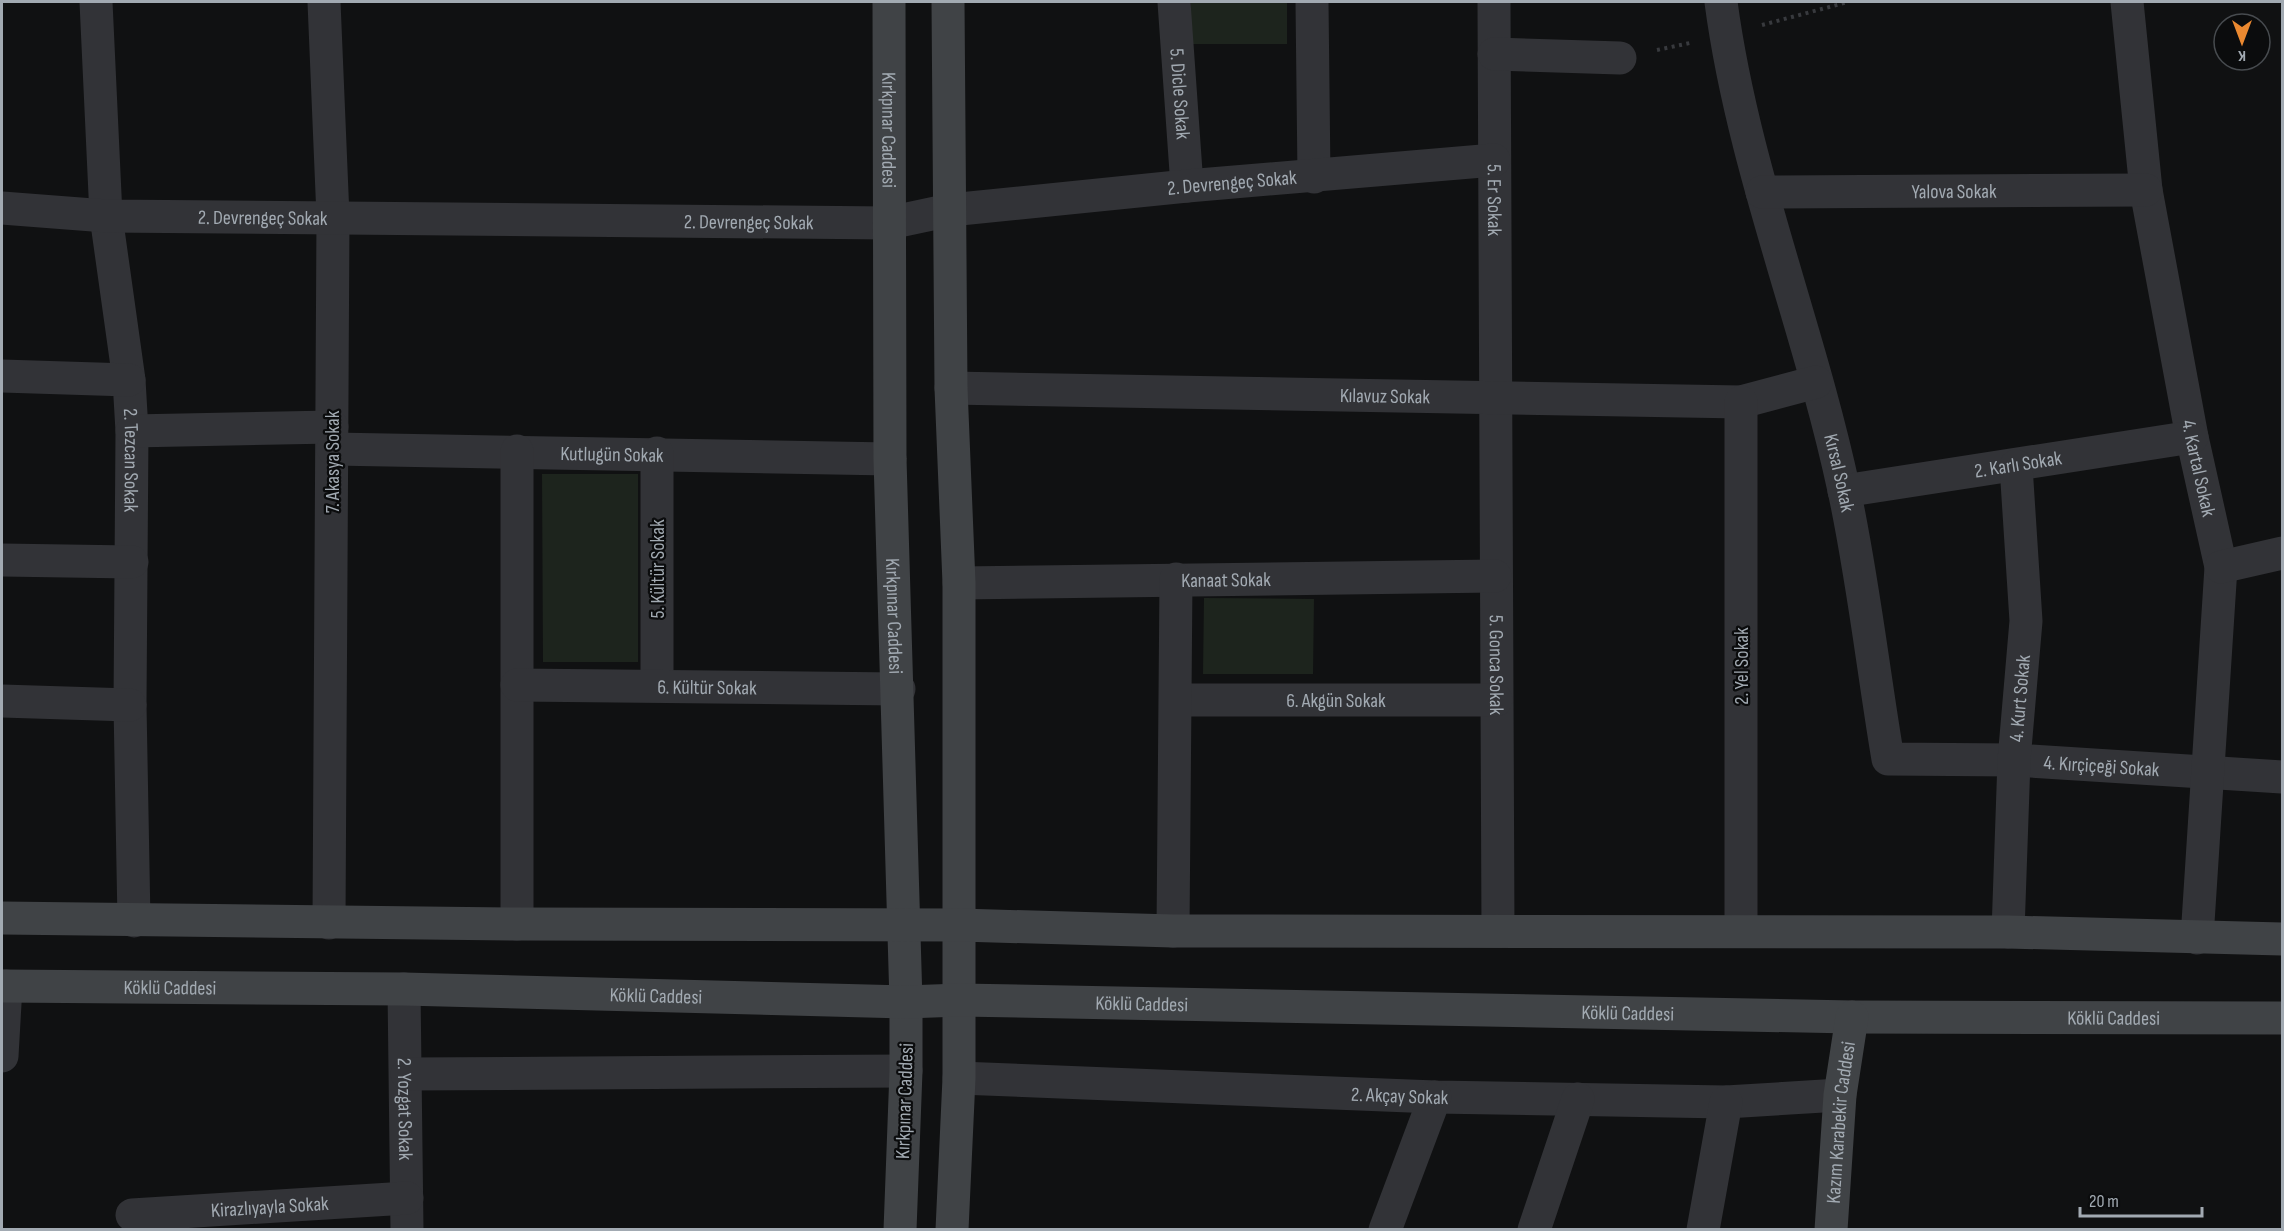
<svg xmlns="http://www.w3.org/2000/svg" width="2284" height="1231" font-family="'Sofia Sans Condensed',sans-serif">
<rect width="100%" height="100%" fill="#101112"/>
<path fill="#1d241d" d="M1191,2h96v42h-96z
M542,474h96v188h-95z
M1204,598l110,1 -1,75h-110z"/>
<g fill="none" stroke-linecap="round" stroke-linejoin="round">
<path stroke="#383a3e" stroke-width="4" stroke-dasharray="3 4.5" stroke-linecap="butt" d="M1762,25l86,-23
M1657,50l33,-7"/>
<g stroke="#323337" stroke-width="33">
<path id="s1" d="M96,2l10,214 23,164 3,51 -2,274 4,216"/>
<path d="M324,2l9,215 -4,706"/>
<path id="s2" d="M1174,2l13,184"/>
<path d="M1312,2l2,175"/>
<path id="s3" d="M1494,2l4,929"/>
<path id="s4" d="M1721,2c22,166 88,324 123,488 19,88 29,180 44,269l126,1 268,17"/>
<path id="s5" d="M2127,2l19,188 46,247 29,130 -24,371"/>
<path d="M1494,54l126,4"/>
<path id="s6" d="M1762,192l384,-2"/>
<path id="s7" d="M2,208l104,8 783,7 61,-13 237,-24 307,-26"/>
<path d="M2,376l127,4"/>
<path id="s8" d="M951,388l790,14 75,-20"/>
<path d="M1741,402v528"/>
<path d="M132,431l200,-4"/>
<path id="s9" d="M333,449l557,10"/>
<path d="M517,451v473"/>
<path d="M657,453v232"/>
<path id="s10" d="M1844,491l348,-54"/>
<path d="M2,560l130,2"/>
<path d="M2221,567l61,-14"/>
<path id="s11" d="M959,583l536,-7"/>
<path id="s12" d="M517,685l382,4"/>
<path id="s13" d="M1177,700h319"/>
<path d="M2,701l128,4"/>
<path d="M1173,931l3,-352"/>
<path id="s14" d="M2008,932l6,-172 12,-139 -10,-155"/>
<path id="s15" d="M404,989l3,241"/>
<path d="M2,1056l4,-70"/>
<path d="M407,1074l499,-3"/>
<path id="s16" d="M959,1078l476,19 291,5 114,-7"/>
<path id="s17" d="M132,1215l275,-17"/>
<path d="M1385,1230l50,-133"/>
<path d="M1534,1230l44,-131"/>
<path d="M1703,1230l23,-128"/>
</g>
<g stroke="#404346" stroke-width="33">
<path id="s18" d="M889,2l1,457 16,543v69l-6,159"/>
<path d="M948,2l3,386 8,195v495l-7,152"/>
<path d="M2,918l515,6 443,1 213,6 835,1 274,7"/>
<path id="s19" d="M2,986l402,3 502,13 54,-2 892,17 430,1"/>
<path id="s20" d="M1831,1230l9,-135 12,-78"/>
</g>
</g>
<g text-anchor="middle" stroke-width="4.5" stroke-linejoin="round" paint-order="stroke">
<g font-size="20" fill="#a2aab2" stroke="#0b0c0d">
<text dy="7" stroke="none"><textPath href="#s2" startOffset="92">5. Dicle Sokak</textPath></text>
<text dy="7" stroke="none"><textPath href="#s18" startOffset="128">Kırkpınar Caddesi</textPath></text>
<text dy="7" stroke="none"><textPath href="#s7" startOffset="1233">2. Devrengeç Sokak</textPath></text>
<text dy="7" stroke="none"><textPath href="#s6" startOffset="192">Yalova Sokak</textPath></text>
<text dy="7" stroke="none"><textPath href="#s3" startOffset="198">5. Er Sokak</textPath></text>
<text dy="7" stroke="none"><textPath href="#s7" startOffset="261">2. Devrengeç Sokak</textPath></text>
<text dy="7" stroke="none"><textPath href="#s7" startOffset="747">2. Devrengeç Sokak</textPath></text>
<text dy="7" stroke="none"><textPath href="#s8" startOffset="434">Kılavuz Sokak</textPath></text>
<text dy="7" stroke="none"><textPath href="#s9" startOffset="279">Kutlugün Sokak</textPath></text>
<text dy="7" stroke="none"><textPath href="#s1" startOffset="460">2. Tezcan Sokak</textPath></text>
<text transform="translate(332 462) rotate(-90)" y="7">7. Akasya Sokak</text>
<text dy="7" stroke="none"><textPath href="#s10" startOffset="176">2. Karlı Sokak</textPath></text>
<text dy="7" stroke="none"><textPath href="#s5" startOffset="472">4. Kartal Sokak</textPath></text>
<text dy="7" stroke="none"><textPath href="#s4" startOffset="486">Kırsal Sokak</textPath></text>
<text transform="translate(657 569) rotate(-90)" y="7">5. Kültür Sokak</text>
<text dy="7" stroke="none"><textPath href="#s11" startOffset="267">Kanaat Sokak</textPath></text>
<text dy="7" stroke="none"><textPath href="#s18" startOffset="614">Kırkpınar Caddesi</textPath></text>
<text dy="7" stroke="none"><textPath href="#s3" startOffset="663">5. Gonca Sokak</textPath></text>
<text transform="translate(1741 666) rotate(-90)" y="7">2. Yel Sokak</text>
<text dy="7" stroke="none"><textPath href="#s12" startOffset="190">6. Kültür Sokak</textPath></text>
<text dy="7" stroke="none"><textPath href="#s14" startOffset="234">4. Kurt Sokak</textPath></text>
<text dy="7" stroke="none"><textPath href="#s13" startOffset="159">6. Akgün Sokak</textPath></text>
<text dy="7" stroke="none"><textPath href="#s4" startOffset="990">4. Kırçiçeği Sokak</textPath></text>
<text dy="7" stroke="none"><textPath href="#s19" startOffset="168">Köklü Caddesi</textPath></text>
<text dy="7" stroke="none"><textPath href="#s19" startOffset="654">Köklü Caddesi</textPath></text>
<text dy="7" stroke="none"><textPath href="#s19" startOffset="1140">Köklü Caddesi</textPath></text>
<text dy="7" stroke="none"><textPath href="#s19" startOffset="1626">Köklü Caddesi</textPath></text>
<text dy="7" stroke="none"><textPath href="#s19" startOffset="2112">Köklü Caddesi</textPath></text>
<text dy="7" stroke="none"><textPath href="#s16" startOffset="441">2. Akçay Sokak</textPath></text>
<text transform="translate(904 1101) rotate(-88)" y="7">Kırkpınar Caddesi</text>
<text dy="7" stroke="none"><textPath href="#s15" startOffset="120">2. Yozgat Sokak</textPath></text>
<text dy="7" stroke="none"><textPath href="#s20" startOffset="108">Kazım Karabekir Caddesi</textPath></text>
<text dy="7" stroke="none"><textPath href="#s17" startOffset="138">Kirazlıyayla Sokak</textPath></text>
</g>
</g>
<rect width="2284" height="1231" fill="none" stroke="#a2aab2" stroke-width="6"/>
<g transform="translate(2242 42) rotate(180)"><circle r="28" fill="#0b0c0d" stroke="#474b4f" stroke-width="1.5"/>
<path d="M0-4.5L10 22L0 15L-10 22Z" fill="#eb8930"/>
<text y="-9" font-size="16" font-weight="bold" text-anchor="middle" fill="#a2aab2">K</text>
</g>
<path d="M2080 1207v9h122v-9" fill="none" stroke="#a2aab2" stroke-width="3"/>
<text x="2089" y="1207" font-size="18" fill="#a2aab2" stroke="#0b0c0d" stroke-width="4.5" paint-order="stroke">20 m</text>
</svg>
